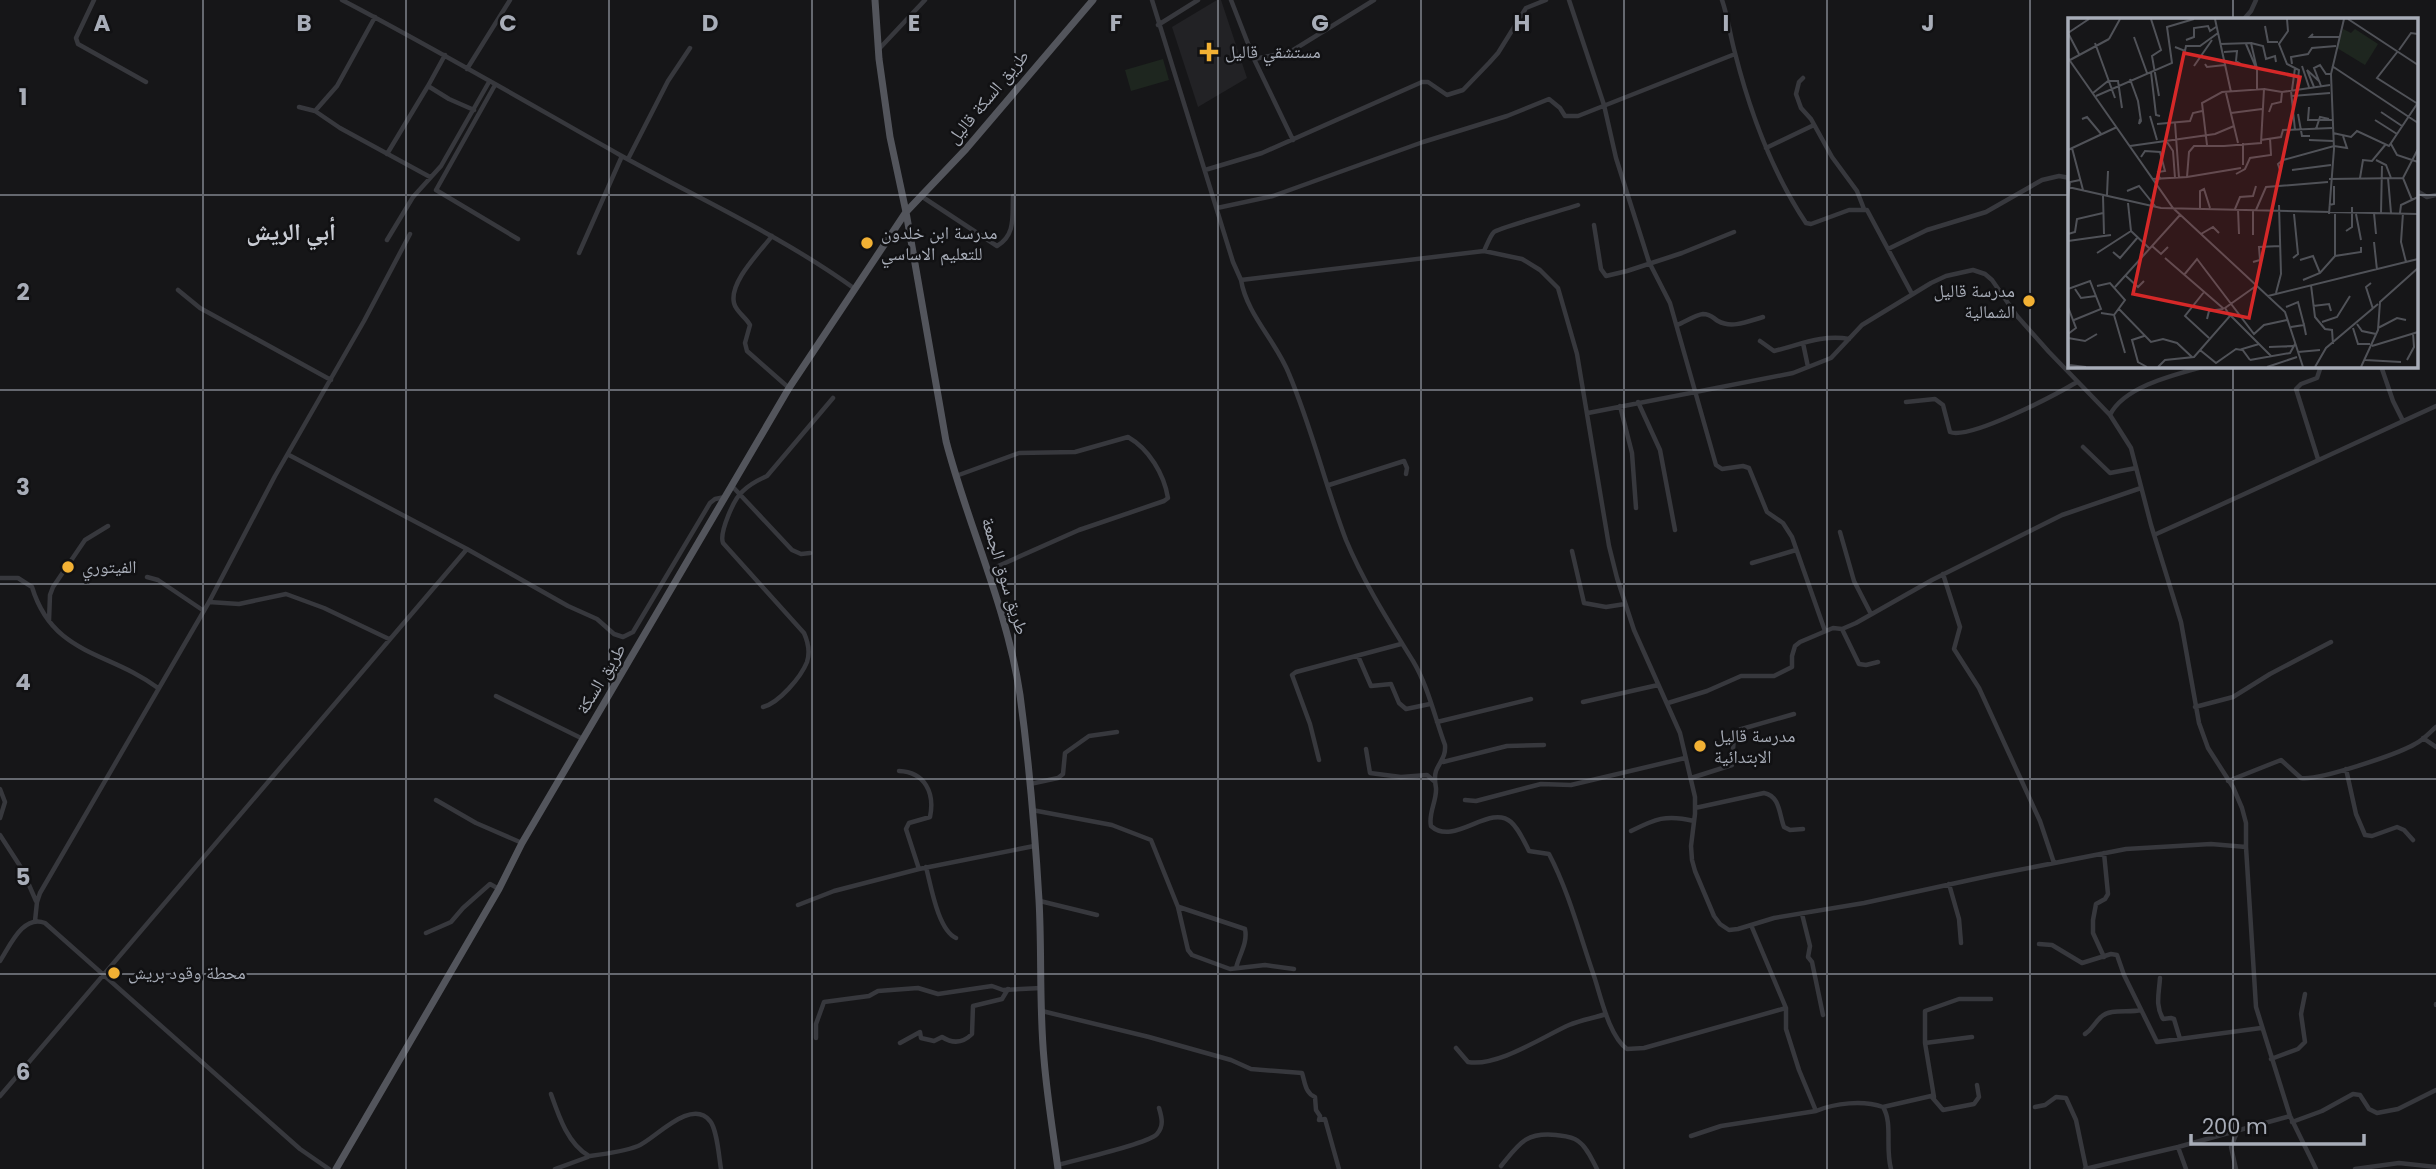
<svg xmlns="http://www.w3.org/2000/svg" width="2436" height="1169" font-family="Poppins,'Noto Naskh Arabic',sans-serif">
<rect width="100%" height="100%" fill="#161618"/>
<path fill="#222225" d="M1217,0h4l26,78 -49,29 -26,-80z"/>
<path fill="#1e261f" d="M1163,59l6,21 -38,11 -6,-21z"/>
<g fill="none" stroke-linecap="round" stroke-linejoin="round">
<path stroke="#37383d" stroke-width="4.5" d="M94,0l-18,38 2,6 68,38
M342,0c94,49 186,103 278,155 79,44 162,81 235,134
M1152,0l81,262 8,18 243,-29 38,8 18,11 18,18 19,66 32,192 8,32 17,52 46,103 15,64v17l-4,32 1,14 3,11 19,45 6,8 9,6 9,-1 36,-11 90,-15 129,-28 133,-26 85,-5 35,3v-24l-4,-15 -9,-21 -25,-39 -9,-25 -18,-101 -30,-97 -20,-77 -21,-33 -61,-63 -32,-36 -25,-36 -7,-6 -12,-4 -27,6 -15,7 -69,42 -31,33 -38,15 -205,40
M1231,0l23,59 36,-7 84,-52
M1569,0l35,105 12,53 27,85 6,19 21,41 46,162 6,4 21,-3 6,2 18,44 16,11 9,14 33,94
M1722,0c6,17 8,35 13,53 15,59 37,119 71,170l5,1 38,-14h18l45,84
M2244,19l7,-8 5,-11
M1158,25l40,-25
M879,49l46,-49
M445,55l-17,31 21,13 25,11
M1254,59l39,81
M467,69l43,-69
M1803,78l-4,4 -3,12 5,14 10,11 21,38 25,34 7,18
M495,85l-59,105 82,49
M299,107l16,4 22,-25 38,-69
M315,111l25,17 90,49
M1766,148l48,-23
M387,154l41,-68
M628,159l40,-78 22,-33
M1205,170l57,-17 160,-71h6l19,13 16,-5 26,-27 9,-10 28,-45 20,-8
M2417,191l10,6 9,-2
M921,196l76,50c19,-11 15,-30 16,-50
M1217,208l56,-12 150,-54 84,-26 42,-17 11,9 5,8h13l157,-62
M1594,225l7,44 5,7 21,-5 55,-18 52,-21
M772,236c-12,16 -43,46 -38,67 2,9 12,14 16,22l-5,18 2,8 42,37
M387,240l26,-43 28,-31 48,-84
M1888,249l39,-19 59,-18 56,-32 17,-4 11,2
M1484,251c3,-6 6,-15 10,-19 4,-4 73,-23 84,-27
M579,253l43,-97
M1241,280c6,35 35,61 48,94 23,54 36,111 57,166 18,43 43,82 67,121 15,25 22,57 32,84 1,12 -5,16 -9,26 -2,6 -1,11 0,17 1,13 -8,25 -5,38 23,21 59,-23 80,-4 8,7 13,19 18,29l20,3c20,38 31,82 45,122 7,21 15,60 33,73l17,-1 142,-40
M178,290l22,18 131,72
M1677,325c8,-3 18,-10 26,-11 8,0 10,4 15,7 14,8 31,0 45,-4
M1760,341l14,10c25,-6 49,-17 75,-12
M1803,343l5,24
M2381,366l12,35 10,20
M1638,402l22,48 15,80
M1906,402l29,-3 8,6 7,27c20,8 107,-38 127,-50
M1620,406l12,47 4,55
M2110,415c14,-29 67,-41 96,-49
M2083,447l27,26 26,-5
M2318,459l-22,-70 5,-5 16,-6 3,-9
M956,476l63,-23 56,-1 53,-15c21,12 36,37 40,61l-4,3 -85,29 -92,41
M1329,485l75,-24 3,7 -1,6
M732,486l60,64 9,4 9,-1
M1840,532l14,49 17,33
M2154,535c94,-42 188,-86 282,-129
M467,549l101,57 29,13 17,15 9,3 10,-5 77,-129 5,-4 10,-2
M1572,551l12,52 22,4 19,-3
M1752,563l44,-13
M1943,574l17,53 -6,22 25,39 61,133 14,42
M147,577l11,3 46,31
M0,578h18l14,9c21,69 77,64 126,101
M209,602l30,2 47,-10 38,14 65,31
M49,621l1,-26 3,-8 32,-47 23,-14
M1842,629l17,35 7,1 12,-3
M1358,656l13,30 20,-2 8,19 7,6 24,-5
M496,696l87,43
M1583,702l75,-17
M1668,703l39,-12 34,-15h33l18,-9v-11l3,-10 5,-4 33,-14 9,1 14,-6 76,-43 130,-65 79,-27
M763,707c16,-4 38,-30 44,-45 3,-9 1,-20 -3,-29l-81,-90c-4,-10 11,-45 20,-52 7,-7 15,-11 24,-15l66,-78
M2195,707l38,-10 37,-23 61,-32
M1437,722l94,-23
M2423,738l13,9
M1366,749l4,24 31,4 26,-2 7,6
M1319,760l-9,-36 -18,-49 4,-3 105,-28
M1443,762l64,-16 37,-1
M2346,769l10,45 9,21 7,1 25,-9 7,3 9,10
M899,771c26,1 36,22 31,46l-21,6 -3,6 13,40
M1691,778l41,-13 2,-30 4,-5 56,-16
M2228,781l53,-21 20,18c17,3 97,-24 114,-34 8,-4 14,-11 21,-17
M1030,784l28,-6 5,-4 2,-21 24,-17 28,-4
M0,789l5,13 -5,16
M436,800l40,23 46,20
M1465,800l11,1 65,-17 30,1 114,-27
M1695,808l69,-15c16,3 15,21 20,34l6,3 13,-1
M1032,810l80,15 39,15 27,67 10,43 4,5 38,14 35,-4 29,4
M1631,831c24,-12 35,-17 63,-10
M0,835l22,34 14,32
M2246,847l10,160 34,109 26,53
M2104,853l4,41 -3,5 -9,5 -3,16v13l11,24
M926,867c5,19 12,63 30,71
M1949,884l10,35 2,24
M1040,901l57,14
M798,905l36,-14 85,-22 115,-23
M1179,907l66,22c3,14 -6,26 -9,39
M1802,914l8,32 -2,11 4,5 11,53
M35,921l2,-19 3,-9 169,-291 66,-126 89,-155 46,-87
M1751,925l35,83v21l13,41 17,41c19,-8 47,-11 67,-4 10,16 2,41 8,62
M426,933l25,-11 12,-14 27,-24 9,5
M2039,944l13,1 30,18 29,-9 6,1 7,20 33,67 104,-14
M0,961c10,-15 23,-47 45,-38l255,226 29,20
M2160,978c-1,16 -5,27 3,41l8,-1 3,1 6,20
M2436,1005v-1
M1042,1011l107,26 82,23 20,9 51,4c3,9 3,20 13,24l1,13 4,6 -1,4 6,-1 14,50
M2085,1034c8,-5 9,-11 16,-17 9,-9 28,-4 40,-7
M816,1038v-14l8,-22 45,-6 9,-5 40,-3 20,6 54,-8 11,4 38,-2
M900,1043l20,-11 1,6 13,3 8,-4c11,7 21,6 30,-3l1,-28 29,-7 6,-10
M1925,1043l47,-6
M1456,1048l12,14c30,5 74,-25 101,-37 12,-5 25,-7 37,-11
M2271,1059l27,-10 7,-7 -4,-28 4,-20
M551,1094c8,23 17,50 38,62 16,-2 34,-4 49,-10 16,-6 53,-49 72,-25 7,8 9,36 11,48
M0,1096l467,-547 -178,-94
M1934,1097l-9,-54v-32l34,-12h32
M1883,1107l48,-11 12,14 31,-6 5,-7 -2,-12
M2035,1107l10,-2 11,-8 10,1 10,22 10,48
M2292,1122l30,-11 31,-17 7,1 9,14 8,4 21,-4 38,-19
M1691,1136l30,-10 95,-15
M2178,1147l8,22
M1058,1165c17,-5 90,-21 99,-31 7,-8 5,-16 2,-26
M1501,1166c18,-22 24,-34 55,-31 8,1 16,1 22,6 9,6 14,19 19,28
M555,1169l33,-12
M2085,1169l93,-22 112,-31
M2236,1169l-5,-22 7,-17
M2355,1169l44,-6 37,4"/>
<path stroke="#53555c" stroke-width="7" d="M875,0l4,59 11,78 16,75 40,229c22,85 61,166 74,254 9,67 15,137 19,205 3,53 0,106 5,159 3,37 9,73 14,110
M336,1169l163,-280 23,-46 267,-455 117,-176 60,-63 127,-149"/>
</g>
<path fill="none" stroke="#a8adb8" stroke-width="2" stroke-opacity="0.55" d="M203,0v1169M406,0v1169M609,0v1169M812,0v1169M1015,0v1169M1218,0v1169M1421,0v1169M1624,0v1169M1827,0v1169M2030,0v1169M2233,0v19M0,195h2070M2417,195h19M2233,366v803M0,390h2436M0,584h2436M0,779h2436M0,974h2436"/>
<g fill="#f2b134" stroke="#111113" stroke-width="2.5">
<path d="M1205.5 41.5h7v7h7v7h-7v7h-7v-7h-7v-7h7z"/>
<circle cx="867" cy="243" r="7"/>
<circle cx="2029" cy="301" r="7"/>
<circle cx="68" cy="567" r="7"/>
<circle cx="1700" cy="746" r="7"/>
<circle cx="114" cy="973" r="7"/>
</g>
<g text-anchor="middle" stroke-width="5" stroke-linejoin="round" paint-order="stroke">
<g font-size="18" fill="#a8adb8" stroke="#111113" text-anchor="start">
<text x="1225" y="58">مستشقي قاليل</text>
<text x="881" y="239">مدرسة ابن خلدون<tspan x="881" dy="21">للتعليم الاساسي</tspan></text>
<text x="2015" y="297" text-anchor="end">مدرسة قاليل<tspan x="2015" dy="21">الشمالية</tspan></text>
<text x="82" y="573">الفيتوري</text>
<text x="1714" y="742">مدرسة قاليل<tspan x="1714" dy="21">الابتدائية</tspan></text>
<text x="128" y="979">محطة وقود بريش</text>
</g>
<g font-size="18" fill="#a8adb8" stroke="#111113">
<text transform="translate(988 97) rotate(-50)" y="6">طريق السكة قاليل</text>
<text transform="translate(1005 576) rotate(73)" y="6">طريق سوق الجمعة</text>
<text transform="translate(601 679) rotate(-59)" y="6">طريق السكة</text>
</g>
<g font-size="24" font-weight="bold" fill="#c9ccd4" stroke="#111113">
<text x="291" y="240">أبي الريش</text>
</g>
</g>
<g transform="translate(2068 18)">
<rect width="350" height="350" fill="#161618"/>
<path d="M275,11l8,4 4,-4 23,15 -13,21 -28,-17z" fill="#1e261f"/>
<path fill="none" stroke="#505258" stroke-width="2" d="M83,1l10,31 -9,6 7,40M147,1l16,73M219,1l1,12 -9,13 8,20 12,6 -2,19M280,1l70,46M197,8l3,16h10M0,15l21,-14M0,15l11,21M245,16l-3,3h29M66,19l13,36M41,21l11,-20M118,22l8,-3v-9l14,-2 2,5 6,-4M27,25l20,55M183,25l12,3 3,13 9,-3 1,6M152,26l31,-1 6,26M178,26l11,26v20M107,29l10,4 1,-5h14l18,-13M331,32l12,-17 7,1M330,33l-21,27 41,26M156,34l13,-1 -1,10 5,3M0,40l105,150 112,104 18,55M2,42l39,-21M137,46l2,3 18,-2M224,46l-1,-7 17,-3 4,-6 24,-2M126,48l18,-26M234,48l7,21M264,48l86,57M83,54l5,43 4,1M62,61l8,22 3,20 -2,3 1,-5M253,68l-7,-18 6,-3 6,9h5M246,69l-7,-17 13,12M196,71l18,3 48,-7M224,72l3,-22M223,73l4,39M25,75l15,-12h10l4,27M158,75l12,50M28,78l76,-33 -5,-36 27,-8M224,78l38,-3M241,89l-1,13h24M201,94l3,-8 9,-2 1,-10M313,94l21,14M163,95l31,-4M230,96l4,22h8M82,98l7,24M14,101l5,-2 15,18M307,102l22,14M107,105l4,55M89,106l33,-3 3,-8 9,-2M248,111l4,-12 9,2M265,115l18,4 6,-6 32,15 28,-42M97,121l8,12 2,27M193,122l20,-3 2,-7 49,-2M241,122l24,1M323,126l6,11 21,7M62,128l85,-12 19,-8M4,130l11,42M0,132l49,-23M73,139l4,-6 15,1 5,19 -7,1 2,8M308,142l10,5 5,13M175,147v-22M212,152l-2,-6 5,-4 51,-14 13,2 -4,-12M224,152l39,-5M168,156l9,-5 5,-11 21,-3 -1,-17M119,159l54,-9M292,160l3,-18 9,1 14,-17M320,160l3,35M84,161l35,-2 2,-25 5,-6h30l37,-3 3,-54 -42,3 -20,11 5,42M261,161l74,-1M0,169l93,21 257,6M59,173l12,-5 16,20M39,177l1,-24M35,178l1,38M0,181l2,-17 10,-2M344,182l-9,-22 15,-29M60,185l3,28 19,18M261,187l5,-1v-18M132,191v-18l4,-2 6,19M167,191l5,-12 13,-1 3,-10M170,191l1,25M188,192l10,-23 62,-5M185,193v24M306,195l2,21M313,195l1,-47M332,195l1,-8 17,-8M335,195l-2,29 5,20M261,196l5,-65 -3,-75 13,-55M288,196l5,26M278,213l6,-4v-20M0,216l7,-2 2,-13 26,-6M133,216l12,-7 6,6M0,223l43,-6M306,224l3,28M84,228l9,8 7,-7M45,234l7,6 18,-21M29,235l34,-22M267,238v-42M97,240l59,51M225,240l5,-4 -4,-40M232,242l13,-4 7,17M185,244l7,-2 -1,-13 21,-1M116,257l13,-16 57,75 10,-9 23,-5M58,258l12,11 6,-6M235,262l17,-7 15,-17 26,-4v-5M303,265l-5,4 7,22M243,267l4,32 10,12 7,1 1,14M29,268l13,-3 15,17 -11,15 -13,-2M47,269l65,-72M0,271l22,-8 11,28 -27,11M7,271l6,9 15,-2M136,274l-19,24 24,22M208,275l5,-19 -2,-69M200,278l150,-37M245,288l16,-2 2,7M0,289l8,21 -8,6 1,31 17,2M218,289l12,-5 6,23M51,291l32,33 12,-3 14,4 15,14M46,297l11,38M162,297l41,41M139,301l2,-8 14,-2M254,304l15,-5 13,-21M289,306l5,7 14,3M223,309l13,-2 2,10M285,310l5,16h12M310,310l19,-10 9,2M76,318l-12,4 6,22 9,5M0,320l17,3 12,-7M304,328l46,-14M201,329l24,-1M132,332l16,13 20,-14 6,1M230,334l22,-2M182,342l40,-7 5,-9M182,342l-8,-11 17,-5M297,342l36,2M339,342l7,-13 -1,-14M90,349l7,-7 29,-3 36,-41 -5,-8 31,-22M199,349l30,-10M247,349l11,-19 52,-44M293,349l17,-37 2,-28 38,-34"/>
<path fill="#d62828" fill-opacity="0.15" stroke="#d62828" stroke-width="3.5" d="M116,35l116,24 -51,241 -116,-24z"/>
<rect width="350" height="350" fill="none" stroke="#a8adb8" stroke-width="3.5"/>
</g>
<g font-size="23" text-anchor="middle" font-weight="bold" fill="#a8adb8" stroke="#111113" stroke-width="5" stroke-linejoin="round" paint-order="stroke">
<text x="102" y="31">A</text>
<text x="304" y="31">B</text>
<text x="508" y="31">C</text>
<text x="710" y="31">D</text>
<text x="914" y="31">E</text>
<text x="1116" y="31">F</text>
<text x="1320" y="31">G</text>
<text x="1522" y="31">H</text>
<text x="1726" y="31">I</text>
<text x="1928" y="31">J</text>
<text x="23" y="105">1</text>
<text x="23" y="300">2</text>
<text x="23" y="495">3</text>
<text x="23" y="690">4</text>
<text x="23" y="885">5</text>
<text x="23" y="1080">6</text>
</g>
<path d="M2191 1134v10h173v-10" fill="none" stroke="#a8adb8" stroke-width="3.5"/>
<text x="2202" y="1134" font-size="21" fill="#a8adb8" stroke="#111113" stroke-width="5" paint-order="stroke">200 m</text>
</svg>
